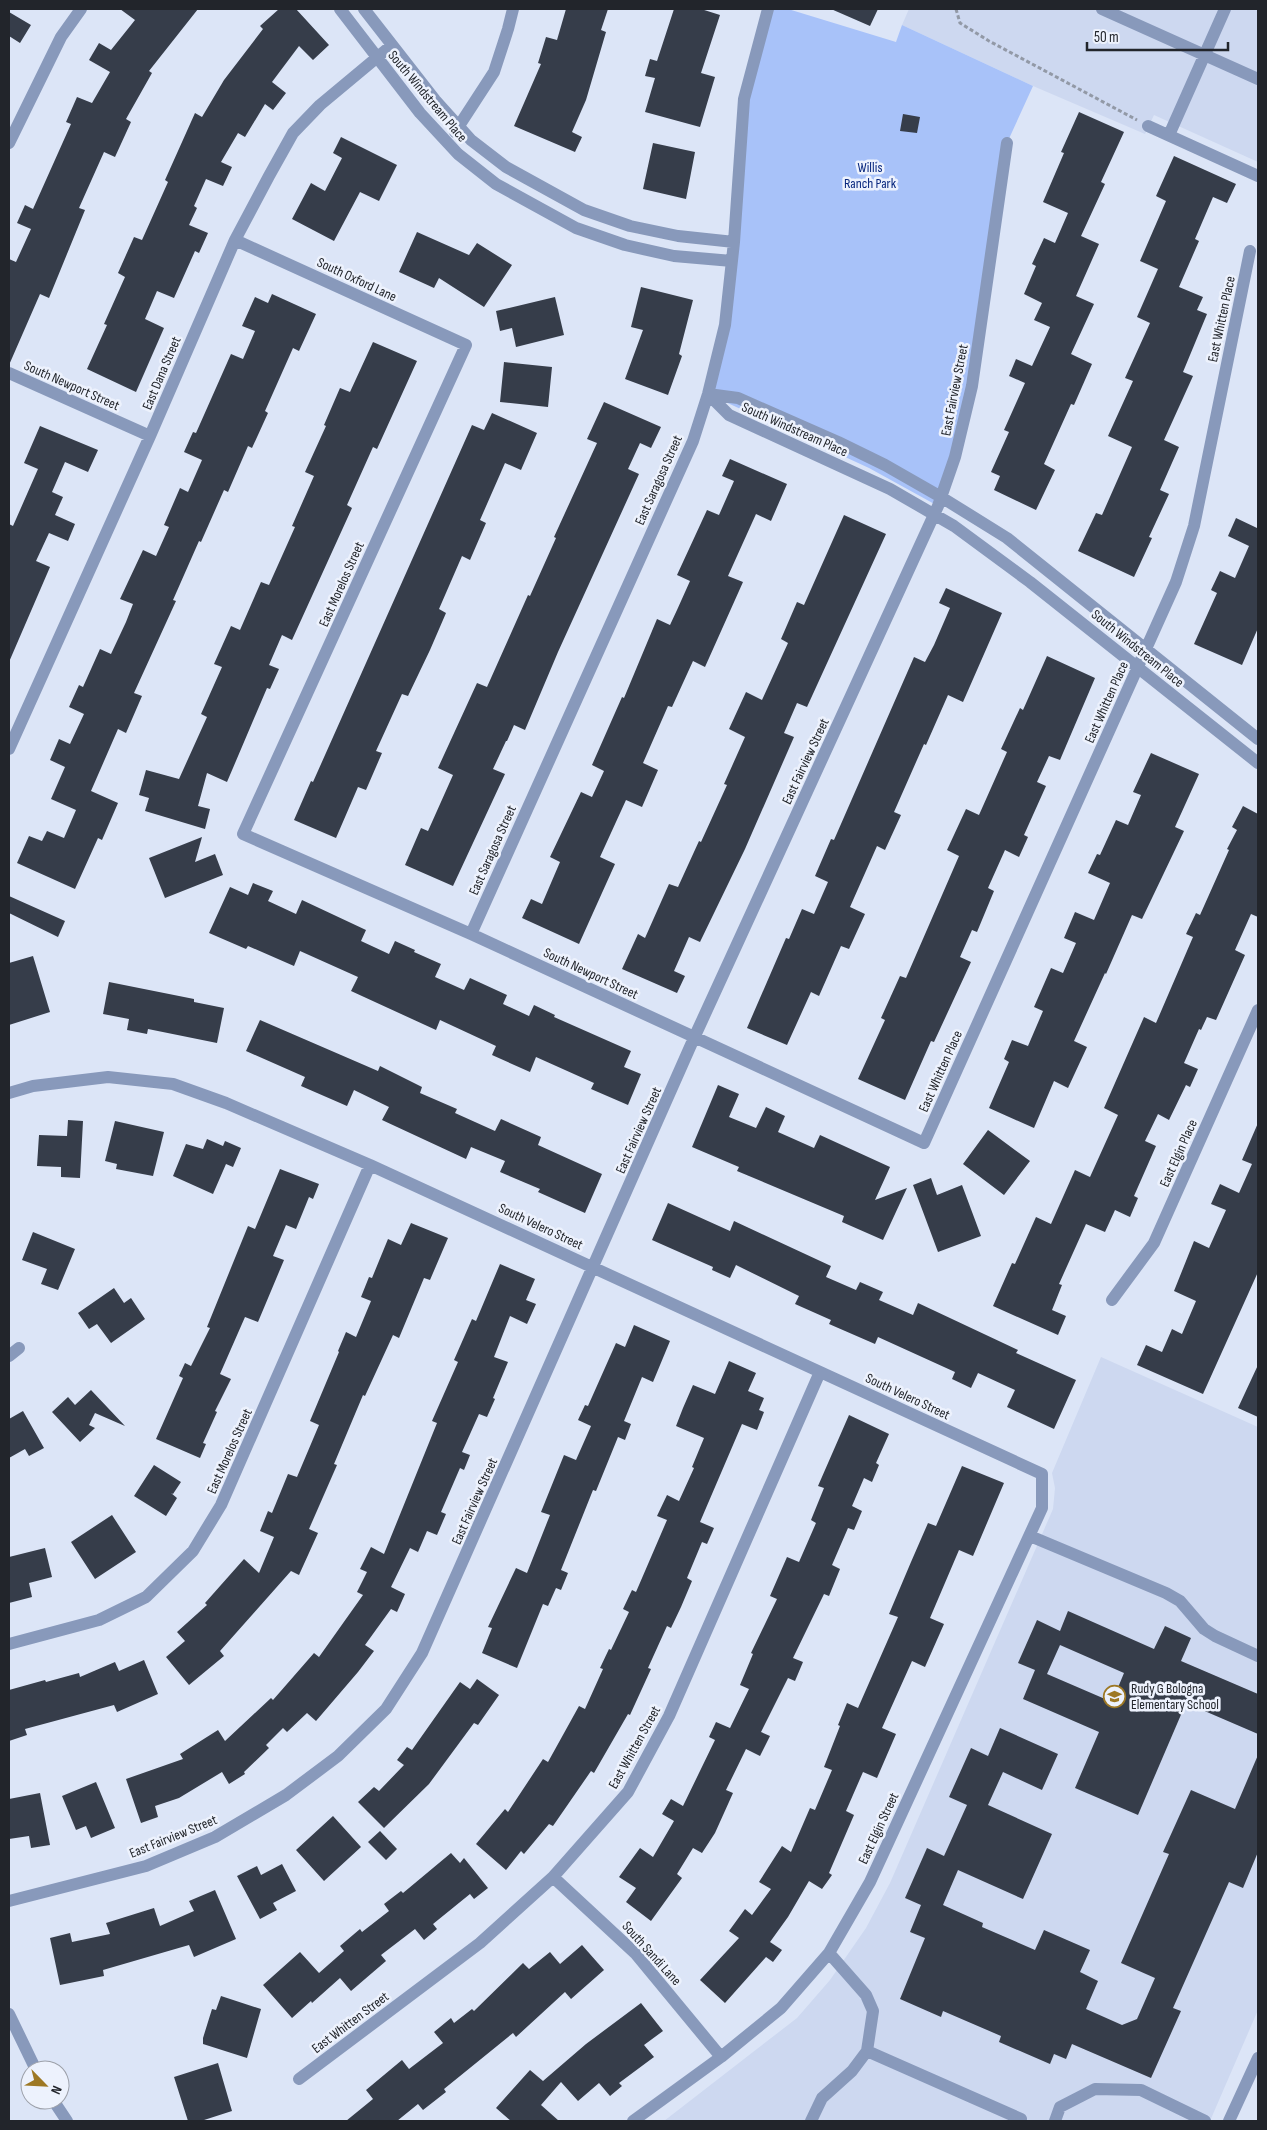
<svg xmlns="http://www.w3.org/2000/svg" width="1267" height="2130" font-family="'Sofia Sans Condensed',sans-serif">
<rect width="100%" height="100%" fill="#dce5f7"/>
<path fill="#cdd8f0" d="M909,9h349v153l-104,-47 -9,19 -112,-48 -131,-61z
M1101,1357l157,70v583l-48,111h-546l133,-103 33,-38 36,-52 24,-45 163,-374 2,-21 -3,-15z"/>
<path fill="#a8c2f9" d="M768,9h20l108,33 6,-17 131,61 -26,57 -35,243 -34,120 -69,-38 -161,-74 17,-69 19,-226z"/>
<path fill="#363d4a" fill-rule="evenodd" d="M120,9h78l-49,62 3,2 -26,46 5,3 -16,35 -11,-5 -25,56 6,2 -36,88 -9,-4 -31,71v-106l7,3 15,-33 -14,-6 8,-18 8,4 38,-85 -5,-2 11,-25 15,6 18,-31 -21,-12 10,-17 12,7 24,-30z
M279,9h17l33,36 -16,15 -14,-14 -27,36 14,11 -13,17 -8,-6 -20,33 -7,-4 -17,29 11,5 -9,19 -17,-7 -12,27 3,2 -8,17 19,8 -9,20 -4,-2 -21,47 -17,-7 -12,28 19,9 -28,64 -49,-23 20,-44 -3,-1 21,-47 -7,-4 16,-36 8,3 26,-58 -3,-2 30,-67 7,4 22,-37 39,-51 -3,-3z
M566,9h42l-7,21 5,2 -20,68 -14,32 10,5 -7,15 -61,-26 27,-62 -3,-1 8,-26 11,3z
M674,9h27l19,6 -19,58 14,4 -15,50 -55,-15 10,-34 -10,-2 5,-17 7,2z
M831,9h47l-8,17z
M9,12l22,13 -11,18 -11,-7z
M1079,112l45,20 -23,50 4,2 -24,52 18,8 -23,52 18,8 -23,50 21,10 -18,41 -3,-1 -27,60 11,6 -19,40 -42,-20 6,-14 -9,-4 18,-40 -5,-2 21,-47 -16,-7 7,-17 16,7 18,-39 -16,-7 8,-17 -18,-9 12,-28 -4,-2 12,-26 11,5 13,-30 -25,-11 21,-49 -3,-1z
M903,114l17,3 -3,16 -17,-2z
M341,137l56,28 -18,36 -19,-9 -26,49 -42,-22 19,-36 14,8 17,-33 -9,-5z
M653,143l42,9 -9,47 -43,-10z
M1174,156l62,28 -9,19 -14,-6 -18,42 4,2 -20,46 24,10 -6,13 10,4 -24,58 10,4 -29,64 15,7 -19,43 9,4 -20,43 3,1 -18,39 -56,-26 18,-38 6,2 30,-68 -24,-11 25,-55 -8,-3 25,-55 -13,-6 21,-48 -18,-8 26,-60 -10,-5z
M417,232l52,23 8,-12 35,22 -28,42 -45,-29 -5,10 -35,-16z
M641,287l52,13 -14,54 3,2 -14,39 -43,-16 18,-49 -12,-3z
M272,294l44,20 -17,37 -6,-3 -28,63 3,2 -16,35 -4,-2 -20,46 -4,-2 -23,52 -2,-1 -26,59 3,1 -42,92 8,3 -16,37 -8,-4 -27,62 27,12 -16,37 -4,-2 -23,51 -58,-26 12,-27 13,5 5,-10 17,7 12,-28 -25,-11 14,-32 -15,-7 9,-21 11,5 14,-30 -15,-7 10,-22 4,2 17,-38 11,5 15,-32 7,-18 -13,-5 23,-49 13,6 13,-29 -5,-2 16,-37 8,4 14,-32 -18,-8 9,-20 3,1 35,-79 12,5 12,-28 -13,-5 13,-29 13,6z
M555,297l9,38 -48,12 -4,-19 -12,3 -4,-20z
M373,342l44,19 -40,88 -4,-2 -26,58 5,3 -60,132 -10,-5 -13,30 10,4 -9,20 -3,-1 -40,94 -20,-9 -9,33 12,3 -5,20 -60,-18 4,-13 -10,-3 7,-25 33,9 28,-62 -6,-3 21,-47 -8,-3 17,-38 9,4 21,-48 8,3 26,-58 -3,-1 22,-50 -9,-4 21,-46 -2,-1 16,-37 10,4z
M504,362l48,5 -4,40 -48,-5z
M604,402l57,25 -10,21 -11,-5 -12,26 11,5 -81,178 -33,78 -11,-5 -7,16h-1l-13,28 12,5 -52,112 -48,-21 16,-37 7,3 25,-56 -15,-7 39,-85 10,4 41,-92 2,1 26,-58 -2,-1 43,-94 -10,-4z
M492,413l45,20 -16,37 -16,-7 -25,57 6,3 -16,37 -8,-4 -23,53 7,4 -16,37 -22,46 -6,-2 -26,57 6,2 -16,37 -8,-3 -22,51 -42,-18 17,-39 2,1 159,-357 12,5z
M40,426l58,24 -10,22 -23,-10 -13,30 11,5 -8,18 20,9 -7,17 -19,-8 -13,28 14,6 -41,95v-138l4,2 25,-57 -14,-6z
M730,459l57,25 -16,37 -15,-7 -28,62 15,6 -38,85 -12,-6 -21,46 -4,-1 -25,57 15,7 -16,37 -16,-7 -26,57 15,7 -36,80 -57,-26 9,-19 11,5 18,-42 -10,-5 31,-65 11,5 12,-26 -12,-6 30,-68 2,1 33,-79 13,6 7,-15 13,-29 -13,-6 30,-65 12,5 15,-34 -12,-5z
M844,515l42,19 -79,173 -10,-4 -13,30 10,4 -49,112 -45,93 -11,-5 -15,34 11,5 -8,17 -55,-24 16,-35 7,4 24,-54 9,3 21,-46 2,1 26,-57 -3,-1 21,-47 -16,-8 17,-37 16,8 26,-57 -7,-4 16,-37 7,3z
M1236,518l21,10 1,-3v103l-16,37 -48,-21 23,-51 -6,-3 9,-19 15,7 14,-32 -21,-10z
M946,588l56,25 -39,89 -15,-7 -22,50 -2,-1 -30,68 7,3 -16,35 -8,-4 -27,61 15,7 -16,35 -8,-3 -22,50 -8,-4 -24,53 -40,-17 39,-90 3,1 13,-30 12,5 14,-32 -13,-6 16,-37 3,1 80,-183 11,5 9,-17 16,-37 -11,-5z
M1047,656l48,22 -35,82 -11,-4 -12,26 9,4 -22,49 4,2 -9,20 -14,-7 -17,38 6,3 -17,41 -5,-2 -12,27 11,5 -37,80 -3,-1 -26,59 -47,-21 27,-59 -4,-2 19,-42 6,2 53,-122 -12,-6 19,-41 13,6 28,-63 -6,-3 19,-41 3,2z
M1151,753l48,21 -24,53 9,4 -42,88 -10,-4 -26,59 -1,-1 -31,68 13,6 -19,41 -14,-7 -20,47 -45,-20 20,-46 -5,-3 8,-19 16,6 15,-35 -9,-4 17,-39 12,5 13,-30 -12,-5 11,-26 19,8 16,-37 -22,-10 9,-19 3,1 16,-35 12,5 13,-30 -8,-3z
M1243,806l15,8v103l-7,-3 -16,36 10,5 -29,65 -9,-3 -6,13 -2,-1 -15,34 14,6 -8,18 -4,-2 -17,35 -11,-6 -13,27 11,5 -22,50 4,2 -8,19 -15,-7 -10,22 -19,-8 -27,60 3,1 -10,25 14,6 -8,19 -65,-29 19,-43 3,1 21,-47 15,7 24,-54 15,7 28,-62 -14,-7 40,-91 12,6 37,-86 -7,-3 10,-21 4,2 29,-65 -2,-1 10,-19 -5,-3z
M202,837l-7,25 20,-8 8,21 -58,23 -16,-40z
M253,883l20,8 -5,10 28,13 6,-14 64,30 -5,11 28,13 6,-13 20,9 -1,2 27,12 -6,13 29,13 6,-12 37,17 -4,9 26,12 5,-11 21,10 -1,2 77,34 -7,16 17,7 -13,31 -37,-16 3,-6 -58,-26 -6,15 -38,-17 4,-9 -56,-26 -4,10 -85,-39 7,-14 -58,-26 -6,15 -46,-20 -2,3 -37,-16 21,-46 18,8z
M9,896l56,25 -7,16 -49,-24z
M33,956l17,56 -41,13v-62z
M109,982l85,17v3l30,6 -7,35 -69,-14 -1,5 -20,-4 2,-11 -26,-5z
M260,1020l118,51 2,-5 42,21 -2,6 37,16 -2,4 40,18 6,-12 40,18 -3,8 64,29 -17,39 -47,-21 2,-3 -40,-17 5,-11 -34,-14 -5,12 -84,-39 7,-13 -35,-17 -7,16 -46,-20 4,-9 -59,-26z
M718,1085l21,9 -10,23 27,11 10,-21 19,9 -7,16 36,16 6,-13 70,32 -15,33 32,-12 -24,52 -41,-18 2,-6 -107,-45 2,-4 -47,-20z
M68,1120l15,1 -3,57 -19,-1v-10l-24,-1 2,-31 28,1z
M115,1121l49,11 -11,44 -37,-7 1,-5 -12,-3z
M1258,1123v149l-55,122 -66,-29 9,-20 16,7 10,-23 10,5 14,-33 -22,-10 20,-50 15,7 17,-38 -15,-6 9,-20 19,9 13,-29 -10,-4z
M988,1130l42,31 -26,34 -41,-31z
M207,1139l16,7 2,-5 16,7 -8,19 -7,-3 -13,30 -40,-18 13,-32 17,5z
M280,1169l39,15 -6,15 -4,-2 -13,32 -10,-4 -13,31 11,4 -26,62 -13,-5 -25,57 11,5 -16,32 2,1 -14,31 3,1 -6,14 -44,-19 27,-61 -4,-2 6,-13 6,3 19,-38 -3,-1 41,-101 7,3z
M931,1178l6,17 25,-10 19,51 -43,16 -25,-67z
M668,1203l62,28 4,-10 97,45 -5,11 30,13 4,-8 23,10 -4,8 34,15 5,-12 100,47 -2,3 60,27 -22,49 -47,-22 8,-17 -37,-17 -7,15 -19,-9 3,-7 -77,-35 -3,7 -46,-20 2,-4 -36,-16 4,-8 -63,-31 -6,13 -18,-8 1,-3 -61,-27z
M411,1223l37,15 -18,42 -6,-2 -25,60 -6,-3 -28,61 -2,-1 -29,69 3,1 -28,64 9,4 -19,42 -8,-4 -71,80 4,5 -35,29 -23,-28 19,-16 -8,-9 30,-27 -2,-2 39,-44 15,14 15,-36 -14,-6 8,-20 4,2 16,-39 9,3 22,-52 -9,-4 29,-69 -1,-1 8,-19 10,5 15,-36 -10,-4 8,-20 3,1 16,-39 13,6z
M33,1232l42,17 -17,41 -17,-6 6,-15 -25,-9z
M500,1264l35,15 -9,21 10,4 -9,20 -17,-8 -16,41 14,5 -15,36 2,1 -8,18 -8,-3 -17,38 8,3 -6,15 -4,-2 -19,44 5,2 -9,21 -10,-4 -9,21 -8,-4 -19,39 14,7 -8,18 -6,-3 -26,36 9,6 -16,21 -42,49 -9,-8 -20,19 -4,-4 -17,17 3,3 -25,24 1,2 -16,10 -7,-12 -43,26 -24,8 3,11 -17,6 -15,-44 57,-20 -3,-5 38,-24 7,11 46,-43 2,2 41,-47 5,4 44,-62 -6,-3 10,-20 -7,-3 11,-22 13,7 53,-131 -5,-2 26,-59 -4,-2 18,-41 4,2z
M114,1288l10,15 7,-5 14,21 -34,24 -14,-19 -8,5 -11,-16z
M634,1325l36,16 -17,41 -11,-5 -18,44 7,3 -6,16 -7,-3 -22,54 -3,-1 -32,80 7,3 -7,17 -5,-2 -8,18 -5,-2 -26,64 -35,-15 10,-25 -4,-1 28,-59 11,5 23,-58 -9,-3 23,-57 12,5 15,-34 -13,-6 7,-15 3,1 28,-63 9,4z
M729,1361l27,12 -8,18 16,7 -5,12 5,2 -7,18 -15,-6 -42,98 14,6 -7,16 -5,-2 -15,36 5,3 -11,26 -10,21 -4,-2 -19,42 3,1 -21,46 -2,-1 -34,59 -3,-2 -38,55 -4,-2 -25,30 -3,-3 -15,19 -30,-26 29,-35 3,3 35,-53 5,3 31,-56 6,3 18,-40 -3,-1 9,-19 2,1 18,-38 -6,-3 9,-19 4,2 31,-72 -10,-4 10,-21 12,6 15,-33 -2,-1 12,-29 -28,-12 7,-18 10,-23 22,9z
M1258,1365v52l-20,-9z
M91,1390l34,36 -30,-13 -6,12 6,3 -15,14 -28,-30 16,-15 7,8z
M23,1411l21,37 -15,8 -4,-7 -16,9v-39z
M849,1415l40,19 -13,29 3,2 -7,17 -8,-4 -12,28 10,5 -8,19 -6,-2 -16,37 8,4 -11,27 -5,-2 -31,64 10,4 -8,19 -7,-3 -27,54 9,4 -10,20 -14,-7 -20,41 7,3 -18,40 -13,20 -9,-5 -16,26 5,4 -31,43 -25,-19 10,-14 -17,-11 21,-29 13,9 21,-36 -12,-7 9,-15 12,7 32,-66 -6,-3 7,-15 14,6 19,-39 -9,-4 13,-31 -2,-1 26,-54 -7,-3 17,-39 12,5 17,-39 -5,-3 13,-32 -6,-2z
M154,1465l27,17 -8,12 -2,-1 6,5 -11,18 -32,-20z
M962,1466l42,17 -31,73 -14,-6 -29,68 14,6 -19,43 -13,-6 -30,67 14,6 -19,44 -14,-6 -17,39 8,4 -25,58 3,2 -10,14 -13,-8 -21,36 -18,25 12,8 -9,12 -7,-5 -41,46 -25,-23 39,-42 -10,-7 16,-22 7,6 19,-26 -12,-7 23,-36 9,6 19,-44 5,2 17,-40 -8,-3 16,-41 -2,-1 9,-22 11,5 40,-91 -9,-3 22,-52 17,-39 8,3z
M112,1515l24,37 -41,27 -24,-37z
M45,1548l7,29 -23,6 3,14 -23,6v-46z
M1068,1611l86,38 11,-23 26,12 -10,23 77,33v40l-72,-31 -48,112 -63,-27 24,-56 -76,-33 12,-29 -17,-7 19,-43 23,11zM1060,1645l64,28 -12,29 -65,-28z
M144,1660l14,34 -41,18 -3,-7 -89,24 2,6 -18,6v-51l36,-10 1,2 33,-9 1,4 35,-15 4,9z
M477,1679l22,16 -21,30 -4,-2 -45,61 -45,44 -26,-26 16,-15 5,4 25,-26 -7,-5 10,-13 5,3 48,-68 10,7z
M1000,1728l58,26 -16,36 -39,-18 -15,33 64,29 -29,65 -65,-29 -15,35 40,18 -1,4 53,23 9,-20 46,20 -10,22 18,9 -12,28 36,16 15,-6 18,-41 -34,-15 48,-109 -6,-2 28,-62 44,19 23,-54v97l-15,36 -14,-6 -56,126 8,3 -30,67 -79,-34 -6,15 -12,-5 -4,10 -51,-22 2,-6 -58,-25 -2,6 -41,-18 25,-61 -15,-6 11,-27 -16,-7 22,-50 17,8 23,-51 -18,-8 22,-49 17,8z
M96,1782l19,46 -24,10 -5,-12 -10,4 -14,-34z
M40,1793l10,52 -19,3 -2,-12 -20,3v-40z
M333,1816l28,31 -37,34 -28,-31z
M380,1831l17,18 -11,11 -18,-18z
M451,1853l9,10 4,-5 24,30 -14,11 -4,-5 -37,30 4,5 -13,11 -9,-11 -34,26 5,6 -35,30 -11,-13 -28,25 -1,-2 -19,17 -29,-33 37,-33 19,21 25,-22 -4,-5 20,-17 2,3 27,-21 -5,-7 17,-13 2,2z
M282,1864l14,27 -23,12 4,7 -17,9 -23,-43 20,-10 4,9z
M215,1890l21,49 -42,18 -5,-12 -86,25 1,6 -44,9 -10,-47 20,-5 2,9 38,-8 -4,-11 48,-15 6,18 34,-15 -5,-10z
M582,1945l22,25 -33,29 -6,-7 -49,45 -3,-4 -69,56 2,3 -23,18 -5,-6 -21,17h-51l27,-22 -7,-9 36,-30 7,9 34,-26 -9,-11 17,-14 3,5 18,-14 2,2 49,-48 6,6 21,-17 10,12z
M221,1996l40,13 -14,49 -44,-14v-6l9,-29 4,1z
M641,2003l22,28 -19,14 10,12 -35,26 3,3 -12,10 -11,-13 -21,18 -17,-19 -20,23 18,16h-48l-15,-13 34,-38 13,11 43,-37z
M218,2063l14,48 -31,10h-13l-14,-44z"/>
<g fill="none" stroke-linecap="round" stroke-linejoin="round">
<path stroke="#9299a6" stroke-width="3" stroke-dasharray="4 2.5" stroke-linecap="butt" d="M956,9l4,14 29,18 148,79"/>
<path stroke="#89b" stroke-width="12" d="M340,9l80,104 38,41 38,30 80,44 49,17 49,11 58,5
M364,9l71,91 36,40 35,27 78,43 46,16 48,10 56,6
M1102,9l156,70
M1148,126l110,50
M455,132l39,-60 14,-43 5,-20
M1169,135l56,-126
M9,143l52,-106 20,-28
M235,240l231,105 -223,489 228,100 453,209 252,-561 18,-56 56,-275
M9,373l141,63
M708,394l21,21 161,74 64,37 76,56 228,181
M708,394l30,4 100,44 47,23 56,32 66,41 251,201
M9,749l141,-313 85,-196 34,-64 24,-43 27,-28 72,-60
M471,934l222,-493 15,-47 17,-69 9,-83 10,-143 24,-90
M9,1093l24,-7 75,-9 65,7 53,19 144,62 672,309v34l-172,374 -41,71 -48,55 -60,49 -88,64
M1112,1300l42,-57 104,-233
M9,1356l10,-8
M1030,1536l136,57 14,8 24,28 11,7 43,20
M9,1644l90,-24 47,-23 47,-46 28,-46 149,-340
M553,1877l82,76 86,104
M9,1901l137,-35 69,-29 71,-42 52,-39 48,-47 36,-56 272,-615 244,-532 17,-49 17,-71 35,-243
M9,2014l27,56
M867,2051l154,68
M299,2079l181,-136 73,-66 75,-85 41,-76 151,-344
M53,2100l14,21
M811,2121l11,-23 30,-27 15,-20 6,-40 -7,-16 -37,-42
M1055,2121l5,-14 35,-18 46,1 64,31
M1229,2121l29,-63"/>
</g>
<defs>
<symbol id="school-ring" viewBox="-11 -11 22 22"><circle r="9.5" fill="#edf2fd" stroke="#9d7824" stroke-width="1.5"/><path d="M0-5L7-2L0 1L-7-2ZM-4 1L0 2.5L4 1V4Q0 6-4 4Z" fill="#9d7824"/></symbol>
</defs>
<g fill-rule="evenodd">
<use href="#school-ring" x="1102" y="1684" width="25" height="25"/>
</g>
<g text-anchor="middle" stroke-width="5" stroke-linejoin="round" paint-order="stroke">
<g font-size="14" fill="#22252b" stroke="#edf2fd">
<text transform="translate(428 96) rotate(50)" y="5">South Windstream Place</text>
<text transform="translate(357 279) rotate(25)" y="5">South Oxford Lane</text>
<text transform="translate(1221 319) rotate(-78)" y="5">East Whitten Place</text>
<text transform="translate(161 373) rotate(-67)" y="5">East Dana Street</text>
<text transform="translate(72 385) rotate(24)" y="5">South Newport Street</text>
<text transform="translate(954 390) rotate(-79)" y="5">East Fairview Street</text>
<text transform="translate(795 429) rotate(24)" y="5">South Windstream Place</text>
<text transform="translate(658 480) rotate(-66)" y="5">East Saragosa Street</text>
<text transform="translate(341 584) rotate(-66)" y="5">East Morelos Street</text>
<text transform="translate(1138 648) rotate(39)" y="5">South Windstream Place</text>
<text transform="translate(1106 702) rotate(-66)" y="5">East Whitten Place</text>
<text transform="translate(805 761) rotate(-65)" y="5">East Fairview Street</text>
<text transform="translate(492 850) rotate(-66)" y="5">East Saragosa Street</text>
<text transform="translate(591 973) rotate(25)" y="5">South Newport Street</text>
<text transform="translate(940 1071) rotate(-66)" y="5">East Whitten Place</text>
<text transform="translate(638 1130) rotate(-66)" y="5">East Fairview Street</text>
<text transform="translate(1178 1153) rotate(-66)" y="5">East Elgin Place</text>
<text transform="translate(541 1226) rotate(25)" y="5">South Velero Street</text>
<text transform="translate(908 1396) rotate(25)" y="5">South Velero Street</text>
<text transform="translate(229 1451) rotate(-66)" y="5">East Morelos Street</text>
<text transform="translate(474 1501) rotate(-66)" y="5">East Fairview Street</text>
<text transform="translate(634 1747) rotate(-61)" y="5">East Whitten Street</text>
<text transform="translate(878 1828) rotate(-65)" y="5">East Elgin Street</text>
<text transform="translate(173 1836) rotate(-22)" y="5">East Fairview Street</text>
<text transform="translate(652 1953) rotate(48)" y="5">South Sandi Lane</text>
<text transform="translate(350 2022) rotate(-37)" y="5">East Whitten Street</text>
</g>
<g font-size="14" fill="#07267d" stroke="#edf2fd">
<text x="870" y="172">Willis<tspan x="870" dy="16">Ranch Park</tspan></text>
</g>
<g font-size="14" fill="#22252b" stroke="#edf2fd" text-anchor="start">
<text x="1131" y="1693">Rudy G Bologna<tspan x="1131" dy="16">Elementary School</tspan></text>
</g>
</g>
<rect width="1267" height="2130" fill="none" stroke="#22252b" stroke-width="20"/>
<g transform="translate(45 2085) rotate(114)"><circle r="24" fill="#edf2fd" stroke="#9ca0a9"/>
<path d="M0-4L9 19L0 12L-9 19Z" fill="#9d7824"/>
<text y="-8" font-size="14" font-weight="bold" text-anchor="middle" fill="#22252b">N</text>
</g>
<path d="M1087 42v8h141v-8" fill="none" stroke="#22252b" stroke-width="2.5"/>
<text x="1094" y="42" font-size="15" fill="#22252b" stroke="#edf2fd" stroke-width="4" paint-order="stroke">50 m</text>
</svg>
